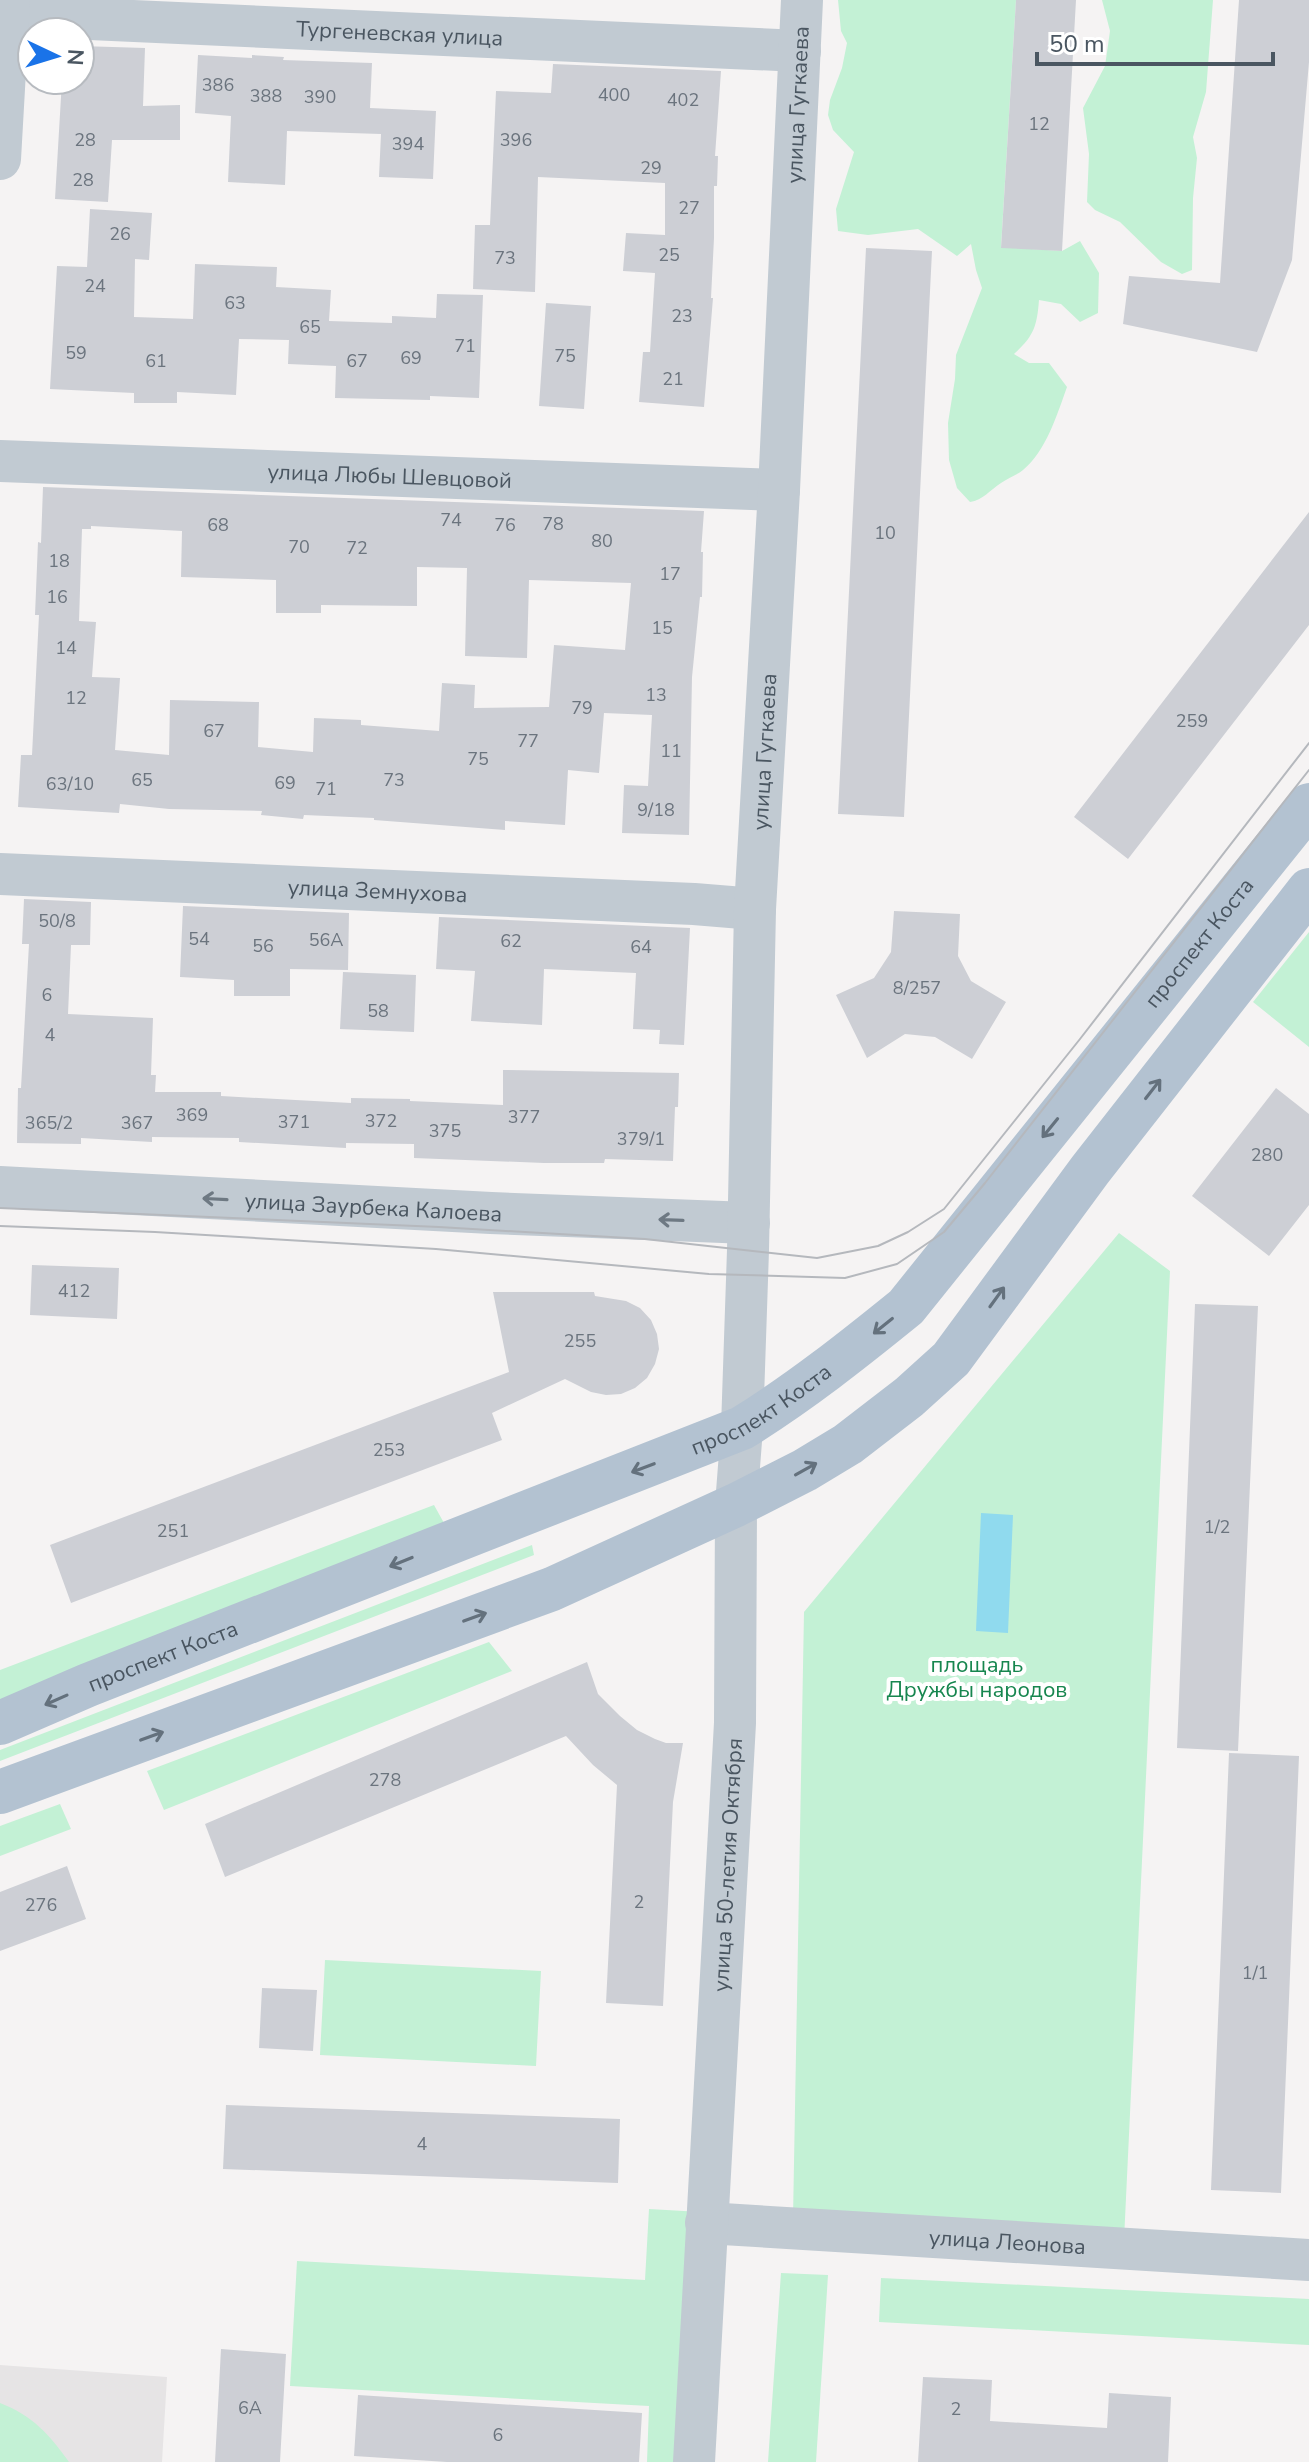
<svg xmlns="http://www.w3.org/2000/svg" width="1309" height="2462" font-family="'Nunito Sans',sans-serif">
<rect width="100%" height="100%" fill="#f5f3f3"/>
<path fill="#e6e4e5" d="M0,2365l167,12 -5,85h-162z"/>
<path fill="#c3f1d5" d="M838,0h178l-15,247 61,4 18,-10 19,32 -1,40 -18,9 -19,-18 -22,-4c-2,26 -5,36 -25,54l15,9h20l18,24c-10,28 -21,64 -44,83 -6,5 -15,8 -22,13 -11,7 -18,17 -31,19l-13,-14 -8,-28 -1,-37 7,-44 1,-24 26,-67 -6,-18 -5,-26 -14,12 -39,-27 -50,6 -30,-4 -2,-22 18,-57 -21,-22 -5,-15 2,-15 12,-32 5,-25 -6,-12z
M1102,0h111l-7,92 -13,45 4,21 -4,40 -1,72 -10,4 -21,-12 -41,-40 -25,-12 -8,-8 2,-48 -6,-46 22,-42 5,-35z
M1309,932v115l-56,-45z
M1119,1233l51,38 -46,969 -331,-22 11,-606z
M434,1505l20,36 -454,174v-45z
M532,1545l2,10 -534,206v-11z
M489,1642l23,29 -348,139 -17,-39z
M60,1804l11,25 -71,27v-30z
M325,1960l216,11 -5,95 -216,-11z
M649,2209l52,3 -14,250h-40l2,-56 -359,-20 7,-125 348,19z
M781,2273l47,2 -12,187h-48z
M881,2278l428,21v46l-430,-23z
M0,2403c33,13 49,31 69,59h-69z"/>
<path fill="#90daee" d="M981,1513l32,2 -5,118 -32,-2z"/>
<path fill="#cdcfd5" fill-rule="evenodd" d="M1016,0h60l-14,251 -61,-3z
M1239,0h70v62l-17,198 -35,92 -134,-28 6,-48 91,7z
M80,46l65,2 -2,58 37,-1v35h-68l-4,62 -53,-3 7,-119h18z
M198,55l54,3v-3l32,2 -1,3 89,3 -2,45 66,3 -3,68 -54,-2 2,-43 -94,-3 -2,54 -57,-3 3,-66 -36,-3z
M553,64l168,7 -6,85h3l-1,30h-3v52l-3,60h2l-9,109 -65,-5 4,-50h7l5,-79 -32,-2 3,-38 39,2v-52l-127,-6 -3,115 -62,-3 2,-64h15l6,-134 55,2z
M90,209l62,4 -3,47 -14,-1 -1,58 59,2 2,-55 82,3 -1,20 55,3 -2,31 63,2v-7l44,2 1,-24 46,1 -4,103 -49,-2v4l-95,-2 1,-32 -48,-2 1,-24 -50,-1 -3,56 -59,-3v11h-43v-10l-84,-4 7,-123 30,1z
M866,248l66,3 -28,566 -66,-3z
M546,303l45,3 -7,103 -45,-3z
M43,487l661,24 -3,41h2l-1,45h-2l-8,80 -3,158 -67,-2 2,-48 24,1 4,-71 -48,-2 -5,60 -31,-3 -3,55 -60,-4v9l-131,-10v-2l-70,-3 -1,4 -42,-4 1,-4 -93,-2 -49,-5 -1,9 -101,-6 3,-52h11l7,-140h-4l3,-73 3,1zM91,526l91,5 -1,46 95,3v33h45v-8l96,1v-39l50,1 -2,88 62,2 2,-78 102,3 -6,67 -71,-5 -5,62 -75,1 1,-23 -33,-2 -3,48 -78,-6v-5l-47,-2 -1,34 -55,-5 1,-45 -89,-2 -1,55 -54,-5 5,-72 -28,-1 4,-55 -17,-1 3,-92h9z
M1309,512v113l-181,234 -54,-42z
M24,899l67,3 -1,43h-19l-3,69 85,4 -2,57h5l-1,17h66v4l130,7v-5l59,1v2l93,4v-35l176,3 -1,34h-3l-2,54 -68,-2 -1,4h-60l-130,-5v-14l-68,-1v5l-107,-6v-4l-87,-1v5l-71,-4v6l-64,-1 1,-55h3l8,-144h-7z
M183,906l166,7 -1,57 -58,-1v27h-56v-16l-54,-3z
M894,911l66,3 -2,42 13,25 35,21 -34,57 -37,-22 -30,-3 -38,24 -31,-63 38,-17 17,-26z
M439,917l251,11 -6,117 -25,-1 1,-14 -27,-1 3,-56 -92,-4 -2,56 -71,-4 4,-50 -39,-2z
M343,972l73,3 -2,57 -74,-3z
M1276,1088l33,26v91l-40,51 -77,-60z
M32,1265l87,3 -2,51 -87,-4z
M493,1292h101l1,4 31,5 14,7 11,12 6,14 2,15 -4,15 -8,14 -12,10 -14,6 -15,1 -15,-3 -26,-13 -73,34 10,27 -431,163 -21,-58 459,-173z
M1195,1304l63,2 -20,445 -61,-3z
M587,1662l11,32 22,22 17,14 18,9 11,4h17l-10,59 -10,204 -57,-3 11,-218 -24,-20 -27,-29 -341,141 -20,-53z
M1229,1753l70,3 -18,437 -70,-3z
M67,1866l19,53 -86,32v-59z
M262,1988l55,2 -4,61 -54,-3z
M226,2105l394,14 -2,64 -395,-14z
M221,2349l65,5 -6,108h-65z
M923,2377l69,3 -2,41 117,7 2,-35 62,4 -3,65h-250z
M358,2395l284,18 -3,49h-192l-93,-6z"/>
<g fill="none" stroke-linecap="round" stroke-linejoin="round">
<g stroke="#c1cad2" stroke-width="42">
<path id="s1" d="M0,15l800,36"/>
<path d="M0,159l9,-159"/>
<path id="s2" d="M0,461l779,29"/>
<path id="s3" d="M0,874l694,30 61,5"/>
<path id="s4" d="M0,1187l491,26 258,10"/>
<path id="s5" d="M706,2223l603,37"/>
<path id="s6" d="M694,2462l41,-739 1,-218 6,-77 6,-178 7,-341 24,-419 23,-490"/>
</g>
<g stroke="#b3c2d1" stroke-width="44">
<path id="s7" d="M0,1723l88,-38 654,-257c58,-36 111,-78 164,-121l403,-502"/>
<path d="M0,1792l552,-203 184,-84 69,-35 43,-26 61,-47 42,-38 139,-189 219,-280"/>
</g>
<path stroke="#b5b8bd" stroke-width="2" d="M0,1208l439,19 206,12 172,19 61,-12 30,-14 36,-23 136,-170 229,-296
M0,1226l155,6 281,17 273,25 136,4 52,-14 47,-32 41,-49 324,-413"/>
</g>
<defs><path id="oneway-shaft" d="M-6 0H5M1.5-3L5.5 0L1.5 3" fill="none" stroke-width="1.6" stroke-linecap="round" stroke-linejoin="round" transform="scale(2)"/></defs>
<g stroke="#64717d">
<use href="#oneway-shaft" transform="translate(1153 1089) rotate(-52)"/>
<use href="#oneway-shaft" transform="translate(1050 1128) rotate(129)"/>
<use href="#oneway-shaft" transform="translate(997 1297) rotate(-54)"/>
<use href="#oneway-shaft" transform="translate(883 1326) rotate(141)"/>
<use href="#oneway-shaft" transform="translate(643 1468) rotate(159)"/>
<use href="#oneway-shaft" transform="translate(806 1469) rotate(-29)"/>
<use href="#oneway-shaft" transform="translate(401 1562) rotate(158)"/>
<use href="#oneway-shaft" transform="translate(475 1617) rotate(-20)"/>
<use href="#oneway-shaft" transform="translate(56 1700) rotate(156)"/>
<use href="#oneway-shaft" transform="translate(152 1736) rotate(-20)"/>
</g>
<g stroke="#6e7983">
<use href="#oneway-shaft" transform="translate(215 1199) rotate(-177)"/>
<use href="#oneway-shaft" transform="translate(671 1220) rotate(-178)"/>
</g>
<g text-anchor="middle" stroke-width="8" stroke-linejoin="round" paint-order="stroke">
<g font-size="18" fill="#6b747e">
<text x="218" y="91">386</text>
<text x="614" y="101">400</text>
<text x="266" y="102">388</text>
<text x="320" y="103">390</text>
<text x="683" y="106">402</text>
<text x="1039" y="130">12</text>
<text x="85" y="146">28</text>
<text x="516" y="146">396</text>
<text x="408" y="150">394</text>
<text x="651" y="174">29</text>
<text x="83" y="186">28</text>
<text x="689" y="214">27</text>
<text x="120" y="240">26</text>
<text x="669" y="261">25</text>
<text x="505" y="264">73</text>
<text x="95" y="292">24</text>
<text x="235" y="309">63</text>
<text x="682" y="322">23</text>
<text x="310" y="333">65</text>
<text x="465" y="352">71</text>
<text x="76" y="359">59</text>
<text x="565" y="362">75</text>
<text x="411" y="364">69</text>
<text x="156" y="367">61</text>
<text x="357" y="367">67</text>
<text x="673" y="385">21</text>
<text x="451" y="526">74</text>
<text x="553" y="530">78</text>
<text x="218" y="531">68</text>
<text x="505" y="531">76</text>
<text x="885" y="539">10</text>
<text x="602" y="547">80</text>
<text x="299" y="553">70</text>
<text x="357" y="554">72</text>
<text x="59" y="567">18</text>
<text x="670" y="580">17</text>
<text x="57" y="603">16</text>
<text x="662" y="634">15</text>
<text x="66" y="654">14</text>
<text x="656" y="701">13</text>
<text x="76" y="704">12</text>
<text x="582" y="714">79</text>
<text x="1192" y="727">259</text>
<text x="214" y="737">67</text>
<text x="528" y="747">77</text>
<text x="671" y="757">11</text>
<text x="478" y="765">75</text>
<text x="142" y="786">65</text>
<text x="394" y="786">73</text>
<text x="285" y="789">69</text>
<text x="70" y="790">63/10</text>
<text x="326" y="795">71</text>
<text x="656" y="816">9/18</text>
<text x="57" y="927">50/8</text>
<text x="199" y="945">54</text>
<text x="326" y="946">56A</text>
<text x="511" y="947">62</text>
<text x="263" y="952">56</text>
<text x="641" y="953">64</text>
<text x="917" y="994">8/257</text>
<text x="47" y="1001">6</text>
<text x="378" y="1017">58</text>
<text x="50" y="1041">4</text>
<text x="192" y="1121">369</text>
<text x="524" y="1123">377</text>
<text x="381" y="1127">372</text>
<text x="294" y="1128">371</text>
<text x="49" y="1129">365/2</text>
<text x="137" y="1129">367</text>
<text x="445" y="1137">375</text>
<text x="641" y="1145">379/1</text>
<text x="1267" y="1161">280</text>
<text x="74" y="1297">412</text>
<text x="580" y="1347">255</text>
<text x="389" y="1456">253</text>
<text x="1217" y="1533">1/2</text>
<text x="173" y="1537">251</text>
<text x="385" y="1786">278</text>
<text x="639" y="1908">2</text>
<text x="41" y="1911">276</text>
<text x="1255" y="1979">1/1</text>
<text x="422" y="2150">4</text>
<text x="250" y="2414">6А</text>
<text x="956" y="2415">2</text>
<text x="498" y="2441">6</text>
</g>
<g font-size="22" fill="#4a5661" stroke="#fff">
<text dy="8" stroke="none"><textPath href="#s1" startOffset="400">Тургеневская улица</textPath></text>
<text dy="8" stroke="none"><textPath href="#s6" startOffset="2360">улица Гугкаева</textPath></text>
<text dy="8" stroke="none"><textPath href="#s2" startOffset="390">улица Любы Шевцовой</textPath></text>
<text dy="8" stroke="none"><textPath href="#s6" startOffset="1712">улица Гугкаева</textPath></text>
<text dy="8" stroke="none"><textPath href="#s3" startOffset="378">улица Земнухова</textPath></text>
<text dy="8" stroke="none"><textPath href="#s7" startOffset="1470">проспект Коста</textPath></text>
<text dy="8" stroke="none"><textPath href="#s4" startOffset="374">улица Заурбека Калоева</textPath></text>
<text dy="8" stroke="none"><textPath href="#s7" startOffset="824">проспект Коста</textPath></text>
<text dy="8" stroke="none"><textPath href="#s7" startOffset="176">проспект Коста</textPath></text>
<text dy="8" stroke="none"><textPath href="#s6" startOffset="598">улица 50-летия Октября</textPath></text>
<text dy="8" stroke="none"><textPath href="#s5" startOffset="302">улица Леонова</textPath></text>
</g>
<g font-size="22" fill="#17864f" stroke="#fff">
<text x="977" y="1672">площадь<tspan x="977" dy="25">Дружбы народов</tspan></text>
</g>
</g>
<g transform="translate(56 56) rotate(94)"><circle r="38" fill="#ffffff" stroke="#b7bbc0" stroke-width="2"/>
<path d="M0-6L14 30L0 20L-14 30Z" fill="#1a73e8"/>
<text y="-12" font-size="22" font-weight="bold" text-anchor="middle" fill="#4a5661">N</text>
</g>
<path d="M1037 52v12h236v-12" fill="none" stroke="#4a5661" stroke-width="4"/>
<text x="1049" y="52" font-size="24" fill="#4a5661" stroke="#ffffff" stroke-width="6" paint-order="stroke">50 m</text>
</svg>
